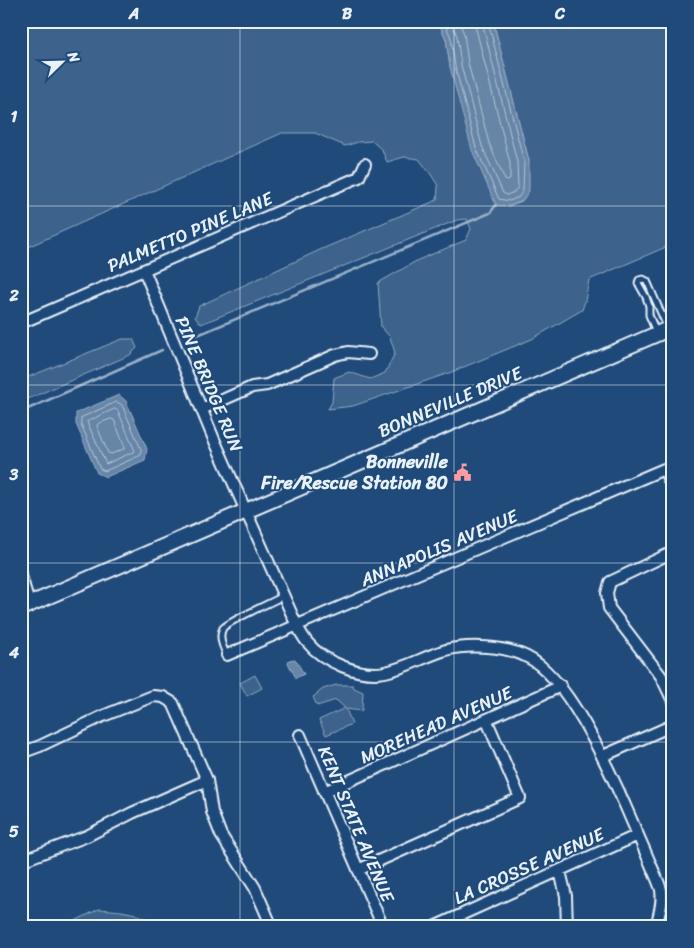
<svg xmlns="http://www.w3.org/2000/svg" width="694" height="948" font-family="Sriracha,sans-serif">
<rect width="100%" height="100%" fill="#1f4a7a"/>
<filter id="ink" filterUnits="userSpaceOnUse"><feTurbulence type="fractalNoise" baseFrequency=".02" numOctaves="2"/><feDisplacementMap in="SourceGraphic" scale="10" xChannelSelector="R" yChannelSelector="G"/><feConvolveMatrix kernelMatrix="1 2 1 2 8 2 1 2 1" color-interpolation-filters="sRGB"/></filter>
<g filter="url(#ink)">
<path fill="#3c628c" stroke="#92aac2" d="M21,21h417l8,18 4,28 79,94 -36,-140h180v223l-84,36 -4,21 -3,9 -50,29 -83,34 -96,33 -25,3 4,-7 2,-24 15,-6 21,7 15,-6 10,-20 -5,-16 -9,-10 -3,-44 40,-23 48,-20 5,-11 -4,-10 -10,1 -256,104 -6,-7 4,-11 123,-57 115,-49 1,-14 -6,-10 -13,-17 -15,-2 -17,5 -5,-12 -10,-9 -14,1 -13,4 -30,-13h-33l-261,117z
M122,339h11l4,9 -7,7 -109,47v-22z
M255,675l7,13 -15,8 -7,-13z
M336,685h17l1,3 9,4 -1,18 -1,1 -15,-2 6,15 -26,11 -7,-15 26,-12 -9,-8 -19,6 -4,-9 10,-8z
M99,909c23,2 41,2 60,18h-96z"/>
<path fill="#6685a7" stroke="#9ab0c7" d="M438,21h55l36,140v30l-7,10 -13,5 -13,-1 -24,-55 -22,-83 -4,-28z
M119,395l7,6 21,48 -2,11 -39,17 -9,-4 -21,-49v-11z
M295,659l9,15 -8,4 -8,-15 1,-3z"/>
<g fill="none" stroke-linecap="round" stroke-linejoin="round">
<path stroke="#b4c6d8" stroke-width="1" d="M444,21l7,17 4,28 21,82 23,51 10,2 10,-4 4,-7 1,-28 -36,-141
M451,21l6,15 4,29 21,81 21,47 4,2 7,-3 4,-5 -1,-25 -35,-141
M459,21l5,13 4,29 21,80 16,37 3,1 2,-2v-16l-36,-142
M117,402l5,3 19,44v6l-36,16 -5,-2 -19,-45v-6z
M115,409l3,2 17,40 -29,13 -19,-42z
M111,419l3,1 11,27 -1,2 -13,5 -3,-1 -11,-27 1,-2z"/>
<path stroke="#9ab0c7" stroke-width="2.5" d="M188,339l302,-126 6,-8
M21,412l141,-62"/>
<defs>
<path id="lane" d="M656,332l-7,-17v-9l-3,-9 -8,-14 1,-3 4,-1 4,2 21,48
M227,655c-4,-7 -9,-18 -4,-27 5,-7 50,-26 60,-32"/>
<path id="street" d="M144,270l69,167 84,189c3,5 6,11 10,16 16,20 53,35 78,30 21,-4 40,-16 61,-22 22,-6 60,-4 81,7 40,19 79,106 97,146 9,21 18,41 27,62 3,8 8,17 10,25 2,13 -2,24 -5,37
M21,323l338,-146 6,-13
M202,409l50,-22 15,-2 68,-30 13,-3 21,2
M673,552l-63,30 -3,11 2,15 52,68 12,25
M21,575l8,29
M227,655l437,-186 9,20
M300,735l83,192
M21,753l19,-7 63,-30 50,-20 10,1 10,6 34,77 5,32 9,23 34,53 17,39
M603,756l70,-31
M324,792l237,-106
M21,861l66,-25 45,-23 75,-33
M358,870l162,-72 -33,-77
M560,871l6,25 1,31
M434,927l204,-92"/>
<path id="secondary" d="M21,608l652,-281"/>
</defs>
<use href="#lane" stroke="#e8f1f8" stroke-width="9"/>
<use href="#street" stroke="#e8f1f8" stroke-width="14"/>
<use href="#secondary" stroke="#e8f1f8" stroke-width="18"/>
<use href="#lane" stroke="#1f4a7a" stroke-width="5"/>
<use href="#street" stroke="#1f4a7a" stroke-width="10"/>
<use href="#secondary" stroke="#1f4a7a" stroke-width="14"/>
</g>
</g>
<path fill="none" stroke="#e8f1f8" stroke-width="1" stroke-opacity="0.55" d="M240,21v906M454,21v906M21,206h652M21,385h652M21,563h652M21,742h652"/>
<defs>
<symbol id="civic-bare" viewBox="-9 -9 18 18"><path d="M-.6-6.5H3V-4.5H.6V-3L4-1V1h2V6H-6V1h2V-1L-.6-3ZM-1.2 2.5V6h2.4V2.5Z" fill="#ff9aa2" stroke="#1f4a7a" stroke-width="2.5" paint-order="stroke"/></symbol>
</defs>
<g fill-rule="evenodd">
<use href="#civic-bare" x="450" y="460" width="25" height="25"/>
</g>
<g text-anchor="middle" stroke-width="4" stroke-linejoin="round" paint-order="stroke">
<g font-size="18" fill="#e8f1f8" stroke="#1f4a7a">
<text transform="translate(190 232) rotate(-23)" y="6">PALMETTO PINE LANE</text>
<text transform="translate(209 384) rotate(67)" y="6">PINE BRIDGE RUN</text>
<text transform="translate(450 402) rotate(-23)" y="6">BONNEVILLE DRIVE</text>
<text transform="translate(439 548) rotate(-23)" y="6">ANNAPOLIS AVENUE</text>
<text transform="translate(436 725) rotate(-24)" y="6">MOREHEAD AVENUE</text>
<text transform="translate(356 824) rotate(67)" y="6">KENT STATE AVENUE</text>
<text transform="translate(529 866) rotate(-24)" y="6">LA CROSSE AVENUE</text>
</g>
<g font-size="18" font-weight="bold" fill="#e8f1f8" stroke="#1f4a7a" text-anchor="end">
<text x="448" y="468">Bonneville<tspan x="448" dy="21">Fire/Rescue Station 80</tspan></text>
</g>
</g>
<rect width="694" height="948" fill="none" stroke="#1f4a7a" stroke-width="55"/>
<g transform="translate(62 62) rotate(67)" stroke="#1f4a7a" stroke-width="4" paint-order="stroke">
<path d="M0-4L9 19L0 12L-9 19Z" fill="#e8f1f8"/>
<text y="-8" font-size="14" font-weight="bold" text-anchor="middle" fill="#e8f1f8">N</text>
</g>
<rect x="28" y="28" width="638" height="892" fill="none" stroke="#e8f1f8" stroke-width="2"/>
<g font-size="16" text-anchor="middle" font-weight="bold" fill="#e8f1f8">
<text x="134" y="19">A</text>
<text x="347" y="19">B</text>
<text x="560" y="19">C</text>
<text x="14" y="122">1</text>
<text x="14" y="301">2</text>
<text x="14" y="480">3</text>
<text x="14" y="658">4</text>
<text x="14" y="837">5</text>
</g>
</svg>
